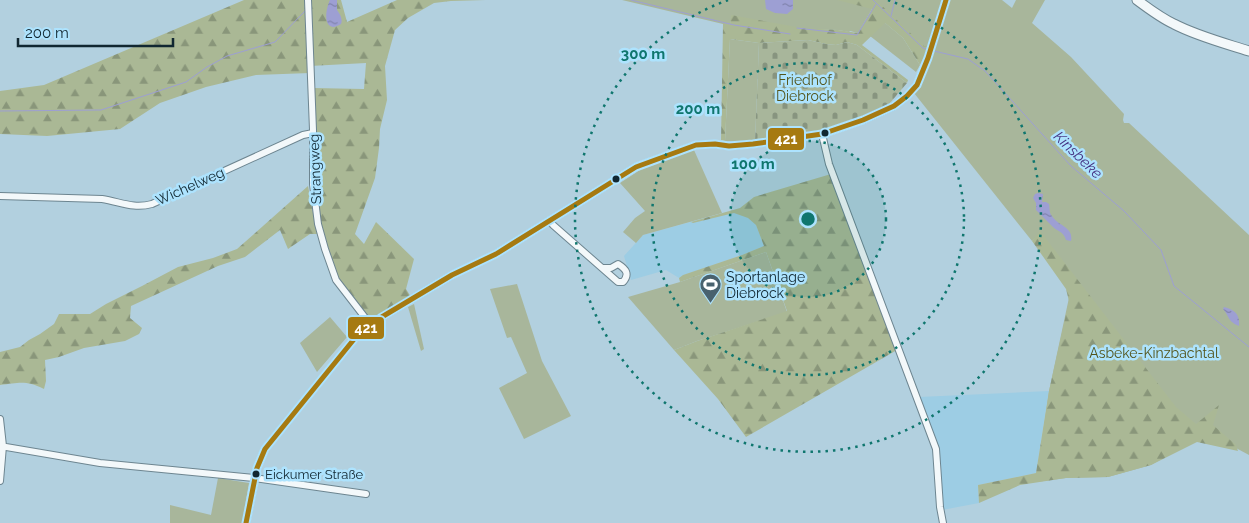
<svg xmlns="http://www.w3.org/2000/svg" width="1249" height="523" font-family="Raleway,sans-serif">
<defs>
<pattern id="forest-firs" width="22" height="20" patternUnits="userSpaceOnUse" patternTransform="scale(1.25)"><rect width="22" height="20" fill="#aab895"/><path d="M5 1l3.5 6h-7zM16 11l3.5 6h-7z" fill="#89967a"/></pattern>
<pattern id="cemetery-stones" width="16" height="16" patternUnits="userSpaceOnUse" patternTransform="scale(1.25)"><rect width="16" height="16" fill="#a8b69b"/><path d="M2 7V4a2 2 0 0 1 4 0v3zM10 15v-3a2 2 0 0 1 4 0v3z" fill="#87947f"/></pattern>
<pattern id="water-ripples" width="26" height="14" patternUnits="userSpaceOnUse" patternTransform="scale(1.25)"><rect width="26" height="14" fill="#9d9fd3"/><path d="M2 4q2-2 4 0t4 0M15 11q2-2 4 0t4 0" fill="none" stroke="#7f82ac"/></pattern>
</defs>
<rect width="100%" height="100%" fill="#b2d0df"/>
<path fill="#9dcde4" d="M749,206l15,40 -22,9 -58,20 -5,3 -13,-8 -35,10 -7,-24 19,-21z
M1049,391l-13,82 -58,12 1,18 -37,7 -3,-57 -20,-56z"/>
<path fill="#a8b69b" d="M622,0h245l5,9 -14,24 -8,-2 -1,1 -11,-2 -41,-1 -66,-9 -1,4h-7z
M873,0h129l10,8 4,-8h29l-13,23 39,34 53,57 -1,6 1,3h5l120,112v220l-41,-22 -57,32 -43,12 -42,1 -30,4 13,-91 24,-112 -35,-44 -6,6 -118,-148 6,-5 13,-37 -10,-2z
M884,22l19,16 17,27 -4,7 -46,-36z
M730,39l29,4 -4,98h-30z
M694,150l28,63 -79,22 -7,8 -13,-11 12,-14 10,-7 -25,-28 20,-13z
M766,252l21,60 -90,29 -23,9 -46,-53 52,-15z
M517,284l25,77 29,55 -47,23 -25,-51 28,-15 -16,-36 -4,1 -17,-49z
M414,304l10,45 -3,2 -13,-44z
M330,317l17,20 -30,35 -17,-29z
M218,478l31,5 -7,40h-72v-18l41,10z"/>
<path fill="url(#forest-firs)" d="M244,0h97l6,22 50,-22h89l-35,1 -17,2 -26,15 -13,12 -10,36 2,34 -7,29 -1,19 -4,30 -20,56 9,10 12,-22 38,37 -8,30 5,8 -40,25 -34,-45 -16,-54 -6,-39 -2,-96 51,1 2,-26 -56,3v7l-54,2 -50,12 -46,16 -40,26 -73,7 -47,-2v-43l44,-6z
M837,0h39l48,46 5,1 -9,18 -17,-27 -18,-15 -23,22 46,35 -1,3 -50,-38 -10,-3 -11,3 -10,-1 -18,-4 -49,3 -29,-4 -5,102 -4,-1 2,-116h7l1,-9 71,13 36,2 20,3 14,-24z
M831,174l66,176 -151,87 -28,-38 -44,-49 23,-9 90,-30 -21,-59 -86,30 -1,-4 4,-3 59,-20 22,-9 -8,-21 -8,-7 -14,-5 -41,10 -2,-1 49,-14 14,-11z
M308,186l9,48h-7l-22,15 -8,-19 -35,27 -27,9 -87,40 -1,12 12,10 -3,6 -14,7 -41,7 -25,9 -14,3 1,21 -2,8c-19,-9 -24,-6 -44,-4v-33l20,-5 9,-7 11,-6 14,-10 5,-10h31l16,-10 36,-18 36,-19 35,-9 24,-9z
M1040,231l136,176 20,17 23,-19 -6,20 23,20 2,6 -41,-9 -46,23 -43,12 -42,1 -46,7 -41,18 -1,-18 58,-12 13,-82 20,-90 -3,-12 -34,-48z"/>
<path fill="url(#cemetery-stones)" d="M808,40l18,4 10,1 11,-3 10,3 50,38 -17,20 -11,8 -62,23 -62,7 4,-98z"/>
<path fill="url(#water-ripples)" d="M330,0h7v10c3,4 6,9 4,14 -2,1 -6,3 -8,3 -11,-2 -6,-21 -3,-27z
M765,0h28v9l-6,5 -12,-1 -9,-4z
M1038,193l5,1 -1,8h4l3,2c1,5 0,9 3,12 6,10 22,11 19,25l-5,-1c-3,-10 -9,-8 -15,-15 -5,-5 -10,-10 -15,-15v-7l-3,-5 2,-4z
M1224,307c11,3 16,7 15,19 -12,-5 -9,-9 -16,-17z"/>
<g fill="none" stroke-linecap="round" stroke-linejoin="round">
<path stroke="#9d9fd3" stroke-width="1" d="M631,0l103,25 56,9
M873,0l50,48 5,2
M891,16l4,-16
M797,28l60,7 19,-31
M934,51l34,8 17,12 86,95 53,45 37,39 13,36 75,61
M0,111l101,-1 85,-28 21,-15 20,-11 48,-14 30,-31"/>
<defs>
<path id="street" d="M308,0l5,130v54l5,40 7,25 11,31 34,44
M822,134l7,30 107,285 4,58 3,16
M0,196l102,3c19,3 31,10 50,5l151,-69 10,-2
M550,221l3,4 65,57h5c7,-8 3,-13 -5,-18l-7,4h-8
M0,419l3,27 -3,35
M0,446l100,17 154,15 112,16
M246,523l11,-55 8,-19 90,-111 15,-14 82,-49 44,-21 140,-87 60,-22 19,-1 14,2 24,-2 69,-10 41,-14 31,-14 13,-10 10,-11 11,-27 18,-58"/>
<path id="secondary" d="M1137,0c12,9 24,18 37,24 23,12 50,19 75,27"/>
</defs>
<use href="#street" stroke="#6d8590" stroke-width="8"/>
<use href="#secondary" stroke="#6d8590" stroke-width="11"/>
<use href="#street" stroke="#f3f8fa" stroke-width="6"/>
<use href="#secondary" stroke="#f3f8fa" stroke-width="9"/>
<defs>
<path id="bus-1" d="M246,523l11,-55 8,-19 90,-111 15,-14 82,-49 44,-21 140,-87 60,-22 19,-1 14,2 24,-2 69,-10 41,-14 31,-14 13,-10 10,-11 11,-27 18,-58"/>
</defs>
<use href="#bus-1" stroke="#ade3fe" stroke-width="9"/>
<use href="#bus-1" stroke="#a67a11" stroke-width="5"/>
</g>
<circle cx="808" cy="219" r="78" fill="#0f766e" fill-opacity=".12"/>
<g fill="none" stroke="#0f766e" stroke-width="2.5" stroke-dasharray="2.5 5">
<circle cx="808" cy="219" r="78"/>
<circle cx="808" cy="219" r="156"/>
<path d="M888 0A233 233 0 1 1 728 0"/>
</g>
<defs>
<symbol id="stadium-pin" viewBox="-11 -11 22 30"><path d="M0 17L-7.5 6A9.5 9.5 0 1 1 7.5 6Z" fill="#49626e" stroke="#ade3fe"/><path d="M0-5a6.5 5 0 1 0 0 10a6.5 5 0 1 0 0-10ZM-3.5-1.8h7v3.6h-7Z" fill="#fff"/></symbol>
</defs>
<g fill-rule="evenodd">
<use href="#stadium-pin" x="698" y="272" width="25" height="34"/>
</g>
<g fill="#112731" stroke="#ade3fe" stroke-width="2">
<circle cx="825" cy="133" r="4.5"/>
<circle cx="616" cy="179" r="4.5"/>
<circle cx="256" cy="474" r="4.5"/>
</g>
<g text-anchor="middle" stroke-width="5" stroke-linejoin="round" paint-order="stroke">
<g font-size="13" fill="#112731" stroke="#ade3fe" text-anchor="start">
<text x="265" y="479">Eickumer Straße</text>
</g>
<g font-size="14" fill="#53541b" stroke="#ade3fe">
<text x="805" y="85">Friedhof<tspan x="805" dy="16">Diebrock</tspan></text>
<text x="1154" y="358">Asbeke-Kinzbachtal</text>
</g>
<g font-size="14" fill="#112731" stroke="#ade3fe">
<text transform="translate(315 169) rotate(-92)" y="5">Strangweg</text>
<text transform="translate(190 186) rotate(-24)" y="5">Wichelweg</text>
</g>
<g font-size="14" fill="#112731" stroke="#ade3fe" text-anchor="start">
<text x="726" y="282">Sportanlage<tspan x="726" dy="16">Diebrock</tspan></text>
</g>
<g font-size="15" font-style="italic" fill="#443080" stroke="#ade3fe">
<text transform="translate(1078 155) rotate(44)" y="5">Kinsbeke</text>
</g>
</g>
<circle cx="808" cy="219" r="8" fill="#0f766e" stroke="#ade3fe" stroke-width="2.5"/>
<g font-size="15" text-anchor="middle" font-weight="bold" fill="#0f766e" stroke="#ade3fe" stroke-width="5" stroke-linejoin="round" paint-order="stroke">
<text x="643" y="59">300 m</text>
<text x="698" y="114">200 m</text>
<text x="753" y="169">100 m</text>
</g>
<g stroke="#ade3fe" stroke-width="2">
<rect x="767" y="127" width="38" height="24" rx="5" fill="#a67a11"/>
<rect x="347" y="316" width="38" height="24" rx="5" fill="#a67a11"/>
</g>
<g font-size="14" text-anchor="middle" font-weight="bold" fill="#fff">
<text x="786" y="144">421</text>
<text x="366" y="333">421</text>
</g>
<path d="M18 38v8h155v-8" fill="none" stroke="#112731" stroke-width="2.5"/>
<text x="25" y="38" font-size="15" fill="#112731" stroke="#ade3fe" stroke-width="4" paint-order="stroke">200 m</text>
</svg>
